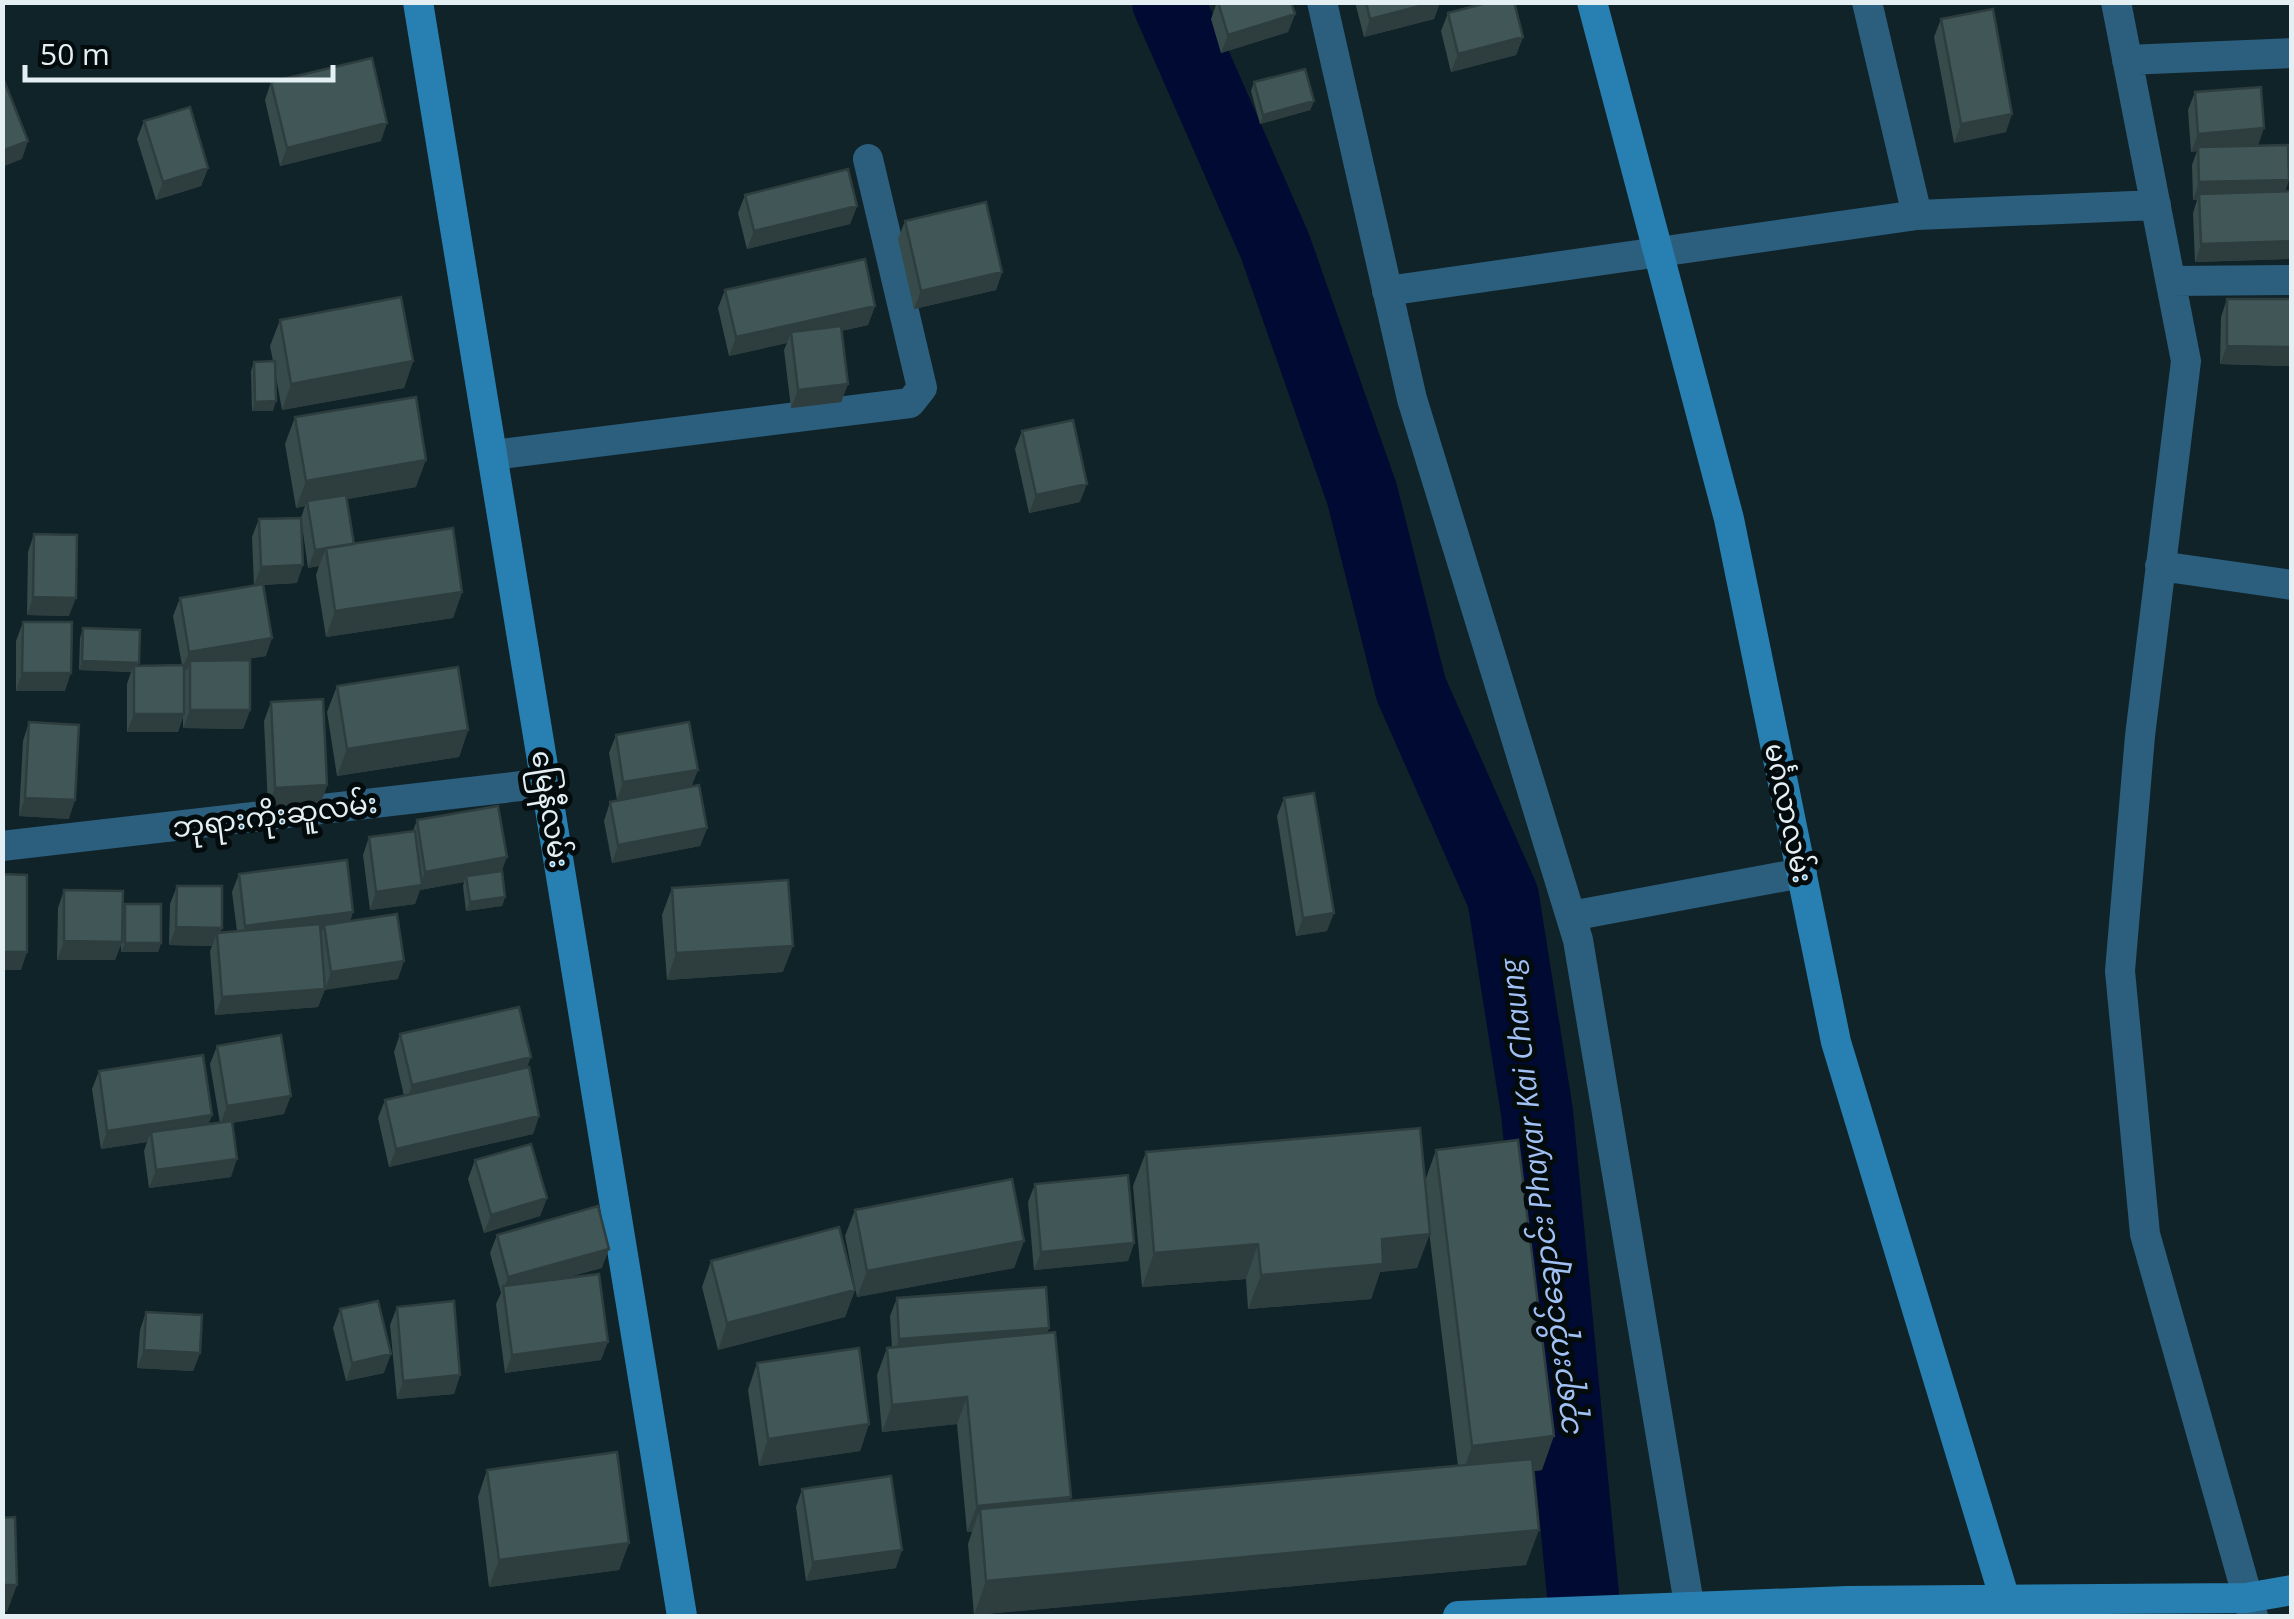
<svg xmlns="http://www.w3.org/2000/svg" width="2294" height="1619" font-family="'Open Sans','Noto Sans Myanmar',sans-serif">
<rect width="100%" height="100%" fill="#102328"/>
<g fill="none" stroke-linecap="round" stroke-linejoin="round">
<path stroke="#000a32" stroke-width="72" d="M1168,2l107,244 87,248 49,195 92,208 34,215 48,504"/>
<path stroke="#2c5e7d" stroke-width="30" d="M1322,2l90,397 166,541 113,676
M1867,2l50,213
M2116,2l70,359 -46,375 -20,235 25,263 108,382
M2127,60l165,-7
M2171,281l121,-1
M1387,291l530,-76 239,-10
M493,455l417,-52 12,-15 -54,-229
M2160,566l132,19
M2,846l545,-63
M1571,916l231,-43"/>
<path stroke="#2880b2" stroke-width="30" d="M418,2l264,1614
M1592,2l137,517 107,523 174,574
M1458,1616l389,-15 399,-3 46,-8"/>
</g>
<path fill="#384b4b" d="M1217,2h74l4,12 -7,18 -67,21 -10,-34z
M1355,2h85l-6,17 -70,18z
M1448,13l75,24 -7,18 -65,17 -10,-41z
M1941,19l65,113 -52,11 -20,-106z
M271,82l110,59 -101,25 -15,-66z
M1254,82l60,19 -4,9 -50,14 -9,-33z
M2195,92l63,54 27,45h7v62l-3,6 -94,3 -2,-49 4,-13h-4l-1,-35 5,-14 -6,1 -3,-42z
M144,121l64,47 -7,18 -45,14 -19,-61z
M745,195l112,11 -7,18 -103,25 -9,-36z
M905,221l97,51 -6,18 -82,19 -16,-70z
M725,290l150,16 -7,19 -27,6 7,53 -7,18 -50,6 -7,-58 3,-7 -58,13 -11,-48z
M2227,299h65v67l-72,-2 1,-47z
M280,320l133,41 -9,27 -122,22 -6,-33 -3,34h-21l-1,-40 3,-9 19,-1 -3,-15z
M295,417l121,70 -69,12 7,45 108,48 -9,26 -127,19 -10,-62 3,-9 -11,2 -6,-43 -5,58 -34,2 3,71 -26,4 10,50 -7,19 -60,-1v-12l-5,16h-51v-48l4,-12 -52,-2 1,-32 3,-10 56,35 -1,2h44l-9,-49 7,-18 74,-13 -2,-48 7,-18 42,-1 4,-12 -9,2 -11,-64z
M1022,431l58,71 -51,11 -14,-64z
M34,534l35,82 -42,-1 1,-63z
M23,622l42,69h-49v-50z
M337,686l131,44 -9,27 -122,19 -10,-64z
M271,702l56,83 -6,18 -53,3 -4,-85z
M29,722l40,97 -50,-3 4,-75z
M616,735l76,52 15,41 -7,18 -88,17 -8,-42 6,-19 40,-7 -33,5 -8,-47z
M1284,798l43,133 -31,5 -19,-120z
M417,820l85,51 3,26 -3,9 -36,5 -3,-25 1,-4 -44,8 -5,14 -45,6 -7,-55 6,-18 44,-6z
M239,874l114,38 -3,9 48,58 -73,10 -7,18 -103,8 -5,-64 2,-5 -43,-1 1,-41 7,-18 45,42 -2,4 17,-1 -5,-39z
M672,888l111,84 -116,8 -5,-65z
M64,890l58,20 3,-6 36,39 -3,9h-37v-8l-6,16h-58l1,-52z
M400,1034l127,34 12,48 -6,18 -144,33 -11,-49 7,-18 19,-4 -10,-44z
M217,1046l67,68 -52,9 -1,54 -82,11 -5,-37 3,-9 -46,7 -9,-60 7,-18 109,54 12,-2 -10,-59z
M1436,1150l106,320 -9,1 -7,94 -552,50 -6,-71 4,-12h-5l-10,-108 -75,8 -5,-57 10,-27h5l-2,-32 7,-18 150,35 22,168 389,-35 -29,-235 -12,37 -37,4 -9,27 -123,10 -2,-30 -104,8 -9,-101 13,-34 279,29z
M475,1160l72,38 -7,18 -56,17 -16,-54z
M1035,1184l99,59 -6,18 -94,9 -6,-68z
M855,1210l169,31 -10,27 -157,29 -12,-61z
M497,1235l105,33 -41,11 40,81 -96,13 -9,-69 5,-11 -11,-40z
M711,1261l144,29 -10,27 -127,33 -16,-63z
M397,1307l63,68 -6,19 -57,5 -7,-74z
M340,1309l44,64 -38,8 -13,-53z
M146,1312l54,41 -7,18 -56,-3 3,-38z
M757,1363l112,61 -9,27 -101,15 -11,-76z
M487,1470l142,73 -10,27 -130,17 -11,-90z
M802,1489l94,79 -90,13 -10,-74z"/>
<path fill="#2e3d3d" d="M1435,2h5l-6,17 -70,18 6,-18z
M1295,14l-7,18 -67,21 7,-18z
M1523,37l-7,18 -65,17 7,-18z
M1314,101l-4,9 -50,14 3,-9z
M2012,114l-6,18 -52,11 7,-19z
M387,123l-6,18 -101,25 7,-18z
M2264,128l-6,18 -60,1 -1,4 -6,1 7,-18z
M28,141l-6,18 -20,8v-16z
M208,168l-7,18 -45,14 7,-18z
M2289,180l-6,18 -84,-4 -2,6h-4l6,-18z
M857,206l-7,18 -103,25 7,-18z
M2292,241v12l-3,6 -94,3 6,-18z
M1002,272l-6,18 -82,19 7,-18z
M875,306l-7,19 -76,17 -1,-10 -4,11 -58,13 7,-19z
M2227,346l65,1v19l-72,-2z
M413,361l-9,27 -122,22 9,-26z
M848,384l-7,18 -50,6 7,-18z
M276,401l-3,10h-21l3,-9z
M426,460l-10,27 -108,19 -1,-5 -2,5 -9,2 10,-27z
M1087,484l-7,18 -51,11 7,-18z
M326,548l-7,18 -11,2 7,-18z
M303,565l-6,18 -43,2 7,-18z
M462,592l-9,26 -127,19 9,-26z
M33,597l43,1 -7,18 -42,-1z
M272,638l-6,18 -76,13v-8l-3,9h-5l7,-18z
M82,661l57,2 -4,9 -1,-6 -3,6 -52,-2z
M22,673h49l-6,18h-49z
M190,710h60l-7,19 -60,-1z
M134,714h50l-6,18h-51z
M468,730l-9,27 -122,19 10,-27z
M698,770l-7,18 -74,12 6,-18z
M327,785l-6,18 -53,3 7,-18z
M25,798l50,2 -6,19 -50,-3z
M707,828l-7,18 -88,17 6,-18z
M507,857l-7,19h-34l-2,6 -44,8 -5,14 -45,6 6,-18 44,-6 5,-14z
M505,897l-3,9 -36,5 4,-9z
M353,912l-6,18 -23,-5 -3,9 -82,10 6,-18z
M1334,913l-7,18 -31,5 7,-18z
M176,927l46,1 -4,11 -1,-6 -5,13 -43,-1z
M64,941l58,1 -7,18h-58z
M125,943h36l-3,9h-37z
M793,946l-10,26 -116,8 9,-27z
M2,952h25l-6,18h-19z
M404,961l-6,18 -73,11 6,-18z
M325,989l-7,18 -103,8 7,-18z
M531,1057l-7,19 -118,28 6,-19z
M291,1096l-7,18 -64,11 7,-19z
M212,1115l-7,19 -54,-2 -4,10 -46,7 6,-18z
M539,1116l-6,18 -144,33 7,-18z
M237,1159l-6,18 -82,11 7,-18z
M547,1198l-7,18 -56,17 7,-18z
M1430,1234l-13,34 -37,4 -9,27 -123,10 13,-34 121,-36z
M1024,1241l-10,27 -157,29 10,-26z
M1134,1243l-6,18 -94,9 7,-18z
M1258,1244l-12,35 -104,8 12,-34z
M609,1249l-7,19 -98,26v-5l4,-12z
M855,1290l-10,27 -127,33 9,-27z
M1049,1328l-7,18 -149,11 6,-18z
M608,1342l-7,18 -96,13 7,-18z
M144,1350l56,3 -7,18 -56,-3z
M391,1354l-7,19 -38,8 6,-18z
M460,1375l-6,19 -57,5 6,-18z
M967,1397l-10,27 -75,8 10,-27z
M869,1424l-9,27 -101,15 9,-27z
M1554,1436l-12,34 -82,11 12,-35z
M1071,1497l-10,27 -81,-15 -8,23h-5l10,-26z
M1539,1530l-13,35 -552,50 12,-34z
M629,1543l-10,27 -130,17 10,-27z
M902,1550l-6,18 -90,13 7,-19z
M2,1585h15l-10,27h-5z"/>
<path fill="#415757" stroke="#2e3d3d" stroke-width="2.5" d="M1218,2h73l4,12 -67,21z
M1366,2h69l-65,17z
M1490,2h24l9,35 -65,17 -10,-41z
M1993,9l19,105 -51,10 -20,-105z
M372,58l15,65 -100,25 -16,-66z
M1305,69l9,32 -51,14 -9,-33z
M3,78l25,63 -26,10v-72z
M2261,87l3,41 -66,6 -3,-42z
M190,107l18,61 -45,14 -19,-61z
M2288,145l1,35 -90,2 -1,-35z
M848,169l9,37 -103,25 -9,-36z
M2292,191v50l-91,3 -2,-50z
M986,202l16,70 -81,19 -16,-70z
M865,259l10,47 -139,31 -11,-47z
M401,297l12,64 -122,23 -11,-64z
M2227,299h65v48l-65,-1z
M841,326l7,58 -50,6 -7,-58z
M275,361l1,40 -21,1 -1,-40z
M416,397l10,63 -120,21 -11,-64z
M1073,420l14,64 -51,11 -14,-64z
M346,495l8,49 -39,6 -8,-49z
M301,518l2,47 -42,2 -2,-48z
M453,528l9,64 -127,19 -9,-63z
M34,534l43,1 -1,63 -43,-1z
M263,584l9,54 -83,14 -9,-54z
M23,622h49l-1,51h-49z
M83,628l57,2 -1,33 -57,-2z
M250,660v50h-60v-49z
M184,665v49h-50v-48z
M458,667l10,63 -121,19 -10,-63z
M323,699l4,86 -52,3 -4,-86z
M29,722l50,3 -4,75 -50,-2z
M689,722l9,48 -75,12 -7,-47z
M699,785l8,43 -89,17 -8,-43z
M1314,793l20,120 -31,5 -19,-120z
M498,806l9,51 -82,15 -8,-52z
M415,831l7,54 -46,7 -7,-55z
M347,860l6,52 -108,14 -6,-52z
M502,871l3,26 -35,5 -4,-26z
M2,874l25,1v77h-25z
M788,880l5,66 -117,7 -4,-65z
M177,886h45v42l-46,-1z
M64,890l59,1 -1,51 -58,-1z
M125,904h36v39h-36z
M397,914l7,47 -73,11 -7,-47z
M320,924l5,65 -103,8 -5,-64z
M519,1007l12,50 -119,28 -12,-51z
M281,1035l10,61 -64,10 -10,-60z
M203,1055l9,60 -105,16 -8,-60z
M529,1067l10,49 -143,33 -11,-49z
M232,1121l5,38 -81,11 -5,-38z
M1420,1128l10,106 -48,5 1,25 -122,11 -3,-31 -104,9 -8,-101z
M1518,1140l36,296 -82,10 -36,-296z
M531,1144l16,54 -56,17 -16,-55z
M1128,1175l6,68 -93,9 -6,-68z
M1012,1179l12,62 -157,30 -12,-61z
M598,1206l11,43 -101,28 -11,-42z
M839,1227l16,63 -128,33 -16,-62z
M599,1274l9,68 -96,13 -9,-69z
M1046,1287l3,41 -150,11 -2,-41z
M378,1301l13,53 -39,9 -12,-54z
M454,1301l6,74 -57,6 -6,-74z
M146,1312l56,3 -2,38 -56,-3z
M1055,1332l16,165 -94,9 -10,-109 -75,8 -5,-57z
M859,1348l10,76 -101,15 -11,-76z
M617,1452l12,91 -130,17 -12,-90z
M1532,1459l7,71 -553,51 -6,-72z
M891,1476l11,74 -89,12 -11,-73z
M15,1517l2,68h-15v-67z"/>
<g text-anchor="middle" stroke-width="10" stroke-linejoin="round" paint-order="stroke">
<g font-size="28" fill="#e4eff3" stroke="#040b0d">
<text transform="translate(551 809) rotate(81)" y="10">မြေနီလမ်း</text>
<text transform="translate(1789 813) rotate(78)" y="10">မင်္ဂလာလမ်း</text>
<text transform="translate(275 815) rotate(-7)" y="10">ဘုရားကိုးဆူလမ်း</text>
</g>
<g font-size="30" font-style="italic" fill="#a1c1f4" stroke="#040b0d">
<text transform="translate(1540 1198) rotate(-97)" y="10">ဘုရားကိုင်ချောင်း Phayar Kai Chaung</text>
</g>
</g>
<rect width="2294" height="1619" fill="none" stroke="#e4eff3" stroke-width="10"/>
<path d="M25 65v15h308v-15" fill="none" stroke="#e4eff3" stroke-width="5"/>
<text x="40" y="65" font-size="30" fill="#e4eff3" stroke="#040b0d" stroke-width="8" paint-order="stroke">50 m</text>
</svg>
